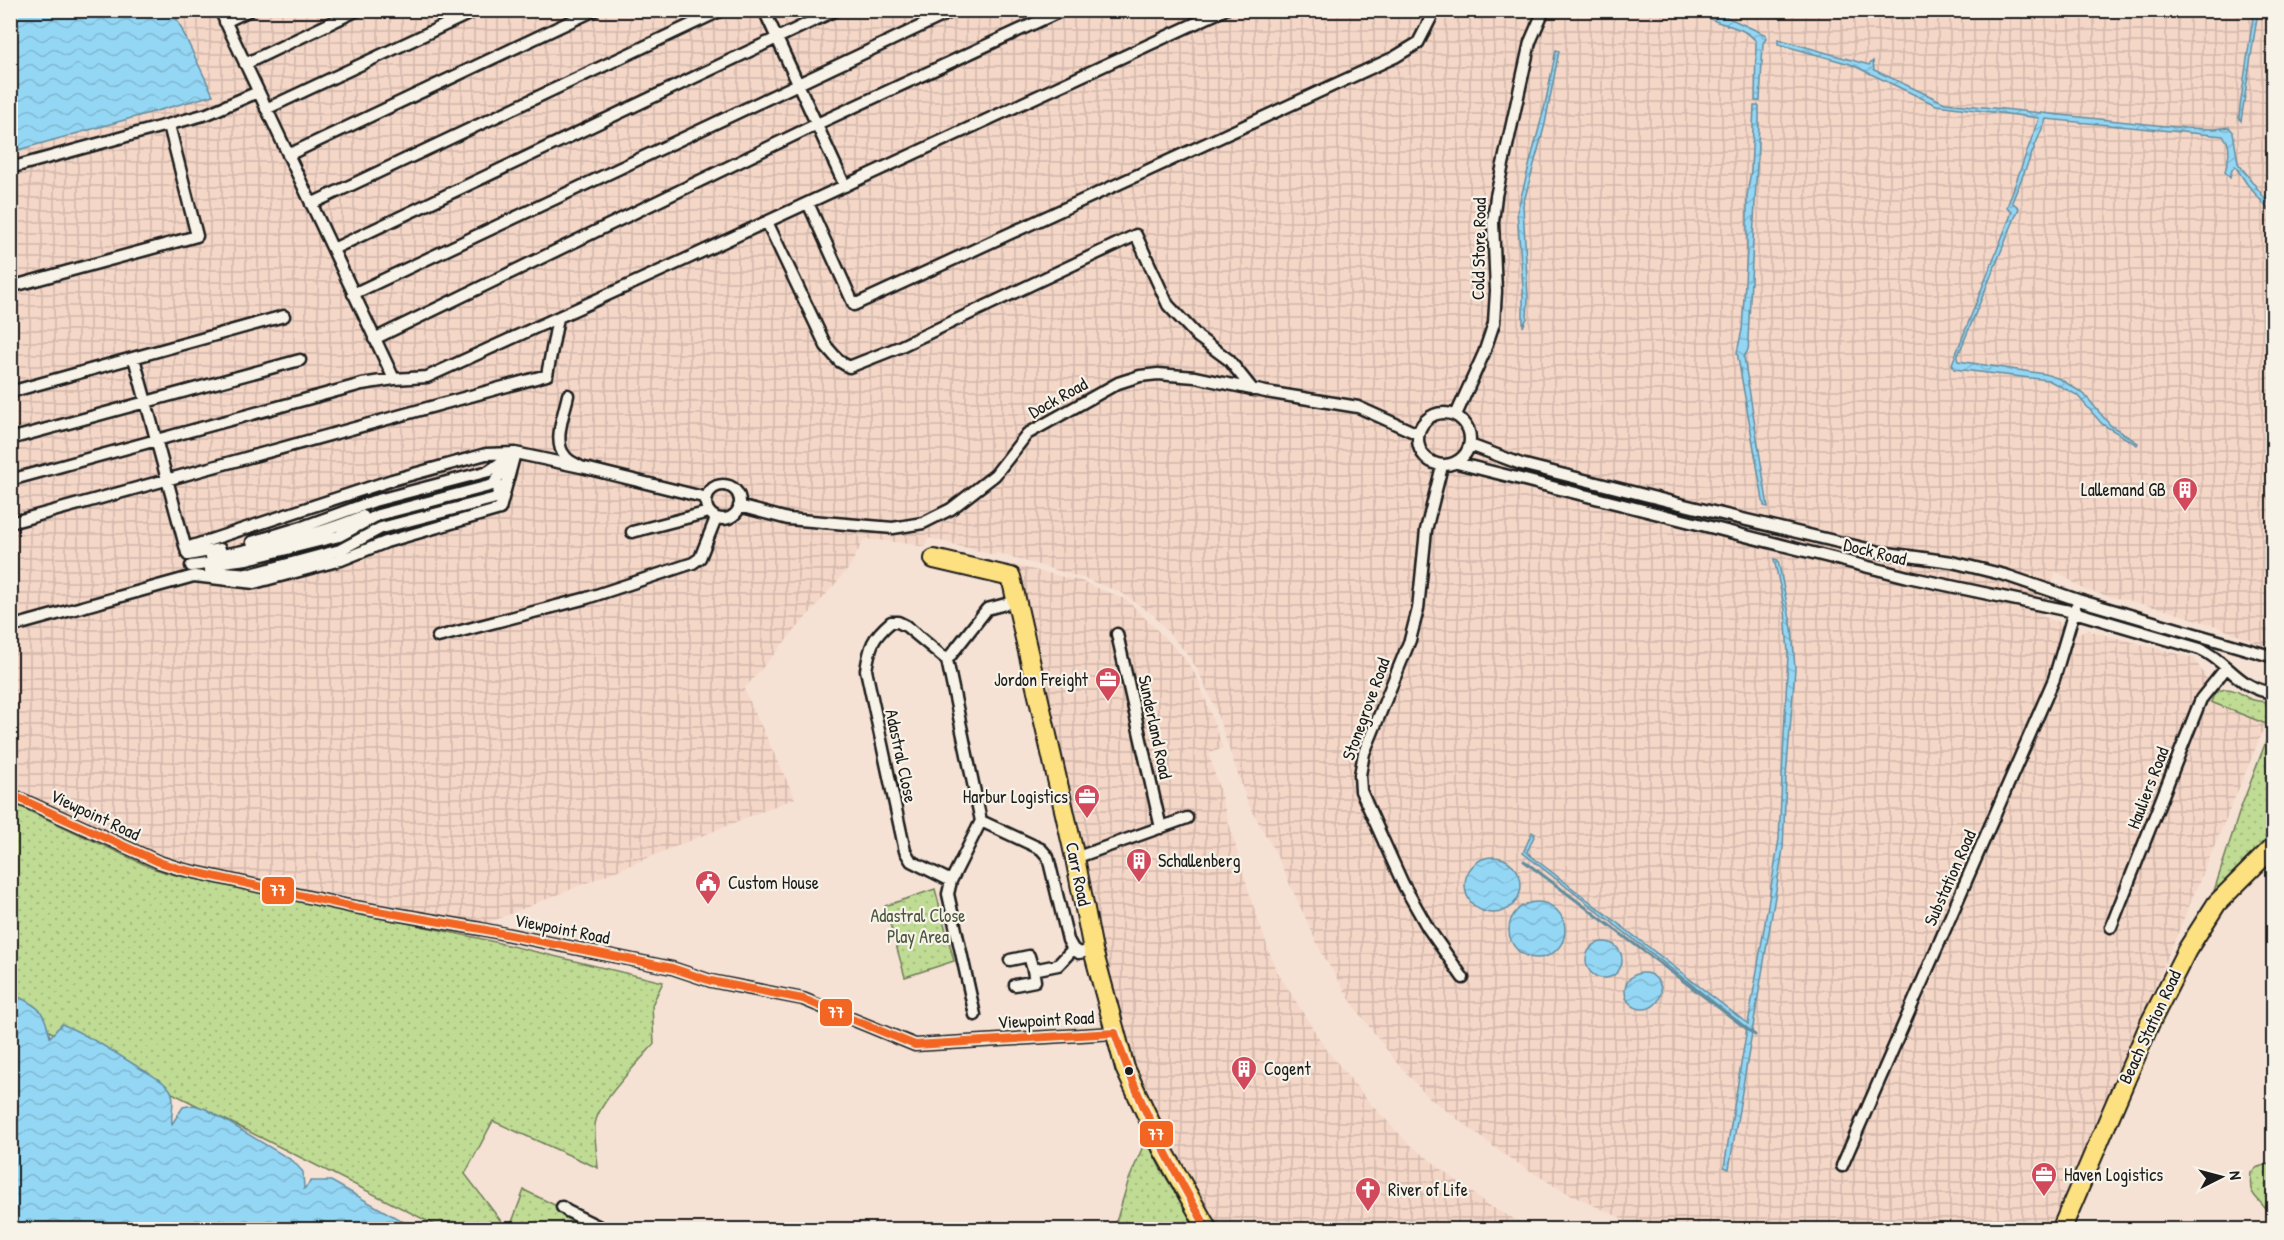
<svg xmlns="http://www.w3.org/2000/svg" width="2284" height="1240" font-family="'Patrick Hand',sans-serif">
<defs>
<pattern id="industrial-grid" width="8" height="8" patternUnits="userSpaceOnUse" patternTransform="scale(1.5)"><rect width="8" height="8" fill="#f5d7c8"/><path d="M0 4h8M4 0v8" fill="none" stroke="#d1b8ab"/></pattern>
<pattern id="green-dots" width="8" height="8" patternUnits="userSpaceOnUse" patternTransform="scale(1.5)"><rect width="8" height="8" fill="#c0dc94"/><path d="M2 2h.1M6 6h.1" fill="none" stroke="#a4bc7f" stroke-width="1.8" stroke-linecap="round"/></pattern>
<pattern id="water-waves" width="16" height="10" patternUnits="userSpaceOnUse" patternTransform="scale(1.5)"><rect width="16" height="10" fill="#94d7f5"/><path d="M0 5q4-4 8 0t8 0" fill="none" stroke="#7fb8d1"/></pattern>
</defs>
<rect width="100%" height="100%" fill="#f6e2d5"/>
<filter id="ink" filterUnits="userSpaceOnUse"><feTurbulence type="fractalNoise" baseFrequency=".0167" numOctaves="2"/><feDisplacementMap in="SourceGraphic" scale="12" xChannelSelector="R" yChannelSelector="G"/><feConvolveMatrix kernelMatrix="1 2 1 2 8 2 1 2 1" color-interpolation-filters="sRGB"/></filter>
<g filter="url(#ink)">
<path fill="url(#industrial-grid)" d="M173,11h2100v639l-57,-24 -50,-16 -81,-20 -29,-19 -15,45 24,8 -1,19 10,-9 13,-4 107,28 21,34 -3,10 54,22 -131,310 -86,195h-405l-83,-39 -58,-36 -76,-58 -31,-34 -40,-53 -34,-55 -48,-104 -26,-46 -34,-99 -15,-32 -10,-17 -36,-41 -31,-22 -36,-14 -89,-26 -3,2 -66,-17 -3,9 -28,-5 -33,-3 -15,29 -105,121 51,109 -312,127 -274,-57 -39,-11 -17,-5 -142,-65v-635l202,-57z
M1009,564l72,17 46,19 57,57 14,22 25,69 -14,6 43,148 23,66 49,78 44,55 40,42 80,62 45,24h-316l-24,-38 -50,-100 -21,-55z"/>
<path fill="url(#green-dots)" stroke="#6e7c58" stroke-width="1.5" d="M2225,689c10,0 15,4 23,9 8,4 17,4 25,4l-7,22 -55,-22 4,-10z
M2273,723v123l-53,55 -6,-10 26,-81z
M10,802l142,66 19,6 307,64 185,44 -11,23 2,39c-15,18 -57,59 -59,81 -1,13 2,29 3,43l-105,-47 -28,53 42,55h-64l-432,-217z
M935,889l19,72 -49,16 -20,-71z
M1146,1139l13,27 38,63h-83l14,-47z
M2273,1163v40l-8,5c-13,-16 -16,-13 -14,-36l7,-5z
M524,1190l53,26 -8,13 -60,1z"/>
<path fill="url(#water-waves)" stroke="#648c9e" stroke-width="1.5" d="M11,10l162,1 40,84 -202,57z
M1697,11h17l52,24v4l-3,4 -3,58h-5l1,-60c-12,-14 -28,-14 -43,-21 -5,-2 -11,-6 -16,-9z
M2254,11h4l-17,110 -2,-3 1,-11z
M1778,39l91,26 4,-4 1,9 71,33 240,25 30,1 14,-2 4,5 5,31 35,46v6l-26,-31 -12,-18 -3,4 -2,8 -5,-6c3,-12 8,-26 -2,-36l-177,-17 -34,83 7,6 -62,150 1,3 87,13 15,5 24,15 26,31 28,18 -1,2 -35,-21 -25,-29 -29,-15 -94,-11 -2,-5 60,-152 -5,-5 32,-89 -103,-13 -86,-41 -72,-20z
M1556,50l3,1 -14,73 -22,81 5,93 -1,20 -4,9v-40l-6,-75 28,-107z
M1754,106h5v18l-11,215c1,8 1,11 -4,18l24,150 -4,-1 -27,-154 5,-22 5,-81v-53l4,-26z
M1774,559l4,1 14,68 3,41 -9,108 -3,72 -54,320 -5,-2 23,-139 -224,-175 9,-21 3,2 -8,18 4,4 217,168 31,-185 9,-185 -3,-44z
M1465 885a28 28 0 1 1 56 0a28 28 0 1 1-56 0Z
M1509 930a28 28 0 1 1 56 0a28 28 0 1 1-56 0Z
M1586 960a18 18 0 1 1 36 0a18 18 0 1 1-36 0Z
M1625 991a18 18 0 1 1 36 0a18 18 0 1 1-36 0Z
M11,993c27,14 32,13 39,44l12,-13c27,12 51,27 76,43 10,6 23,12 31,21 8,10 1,24 3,36l11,-17 11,-2 12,4 87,52 10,11 1,17 7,-8h20l85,48h-405z"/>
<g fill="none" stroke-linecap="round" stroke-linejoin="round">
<path stroke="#648c9e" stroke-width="3" d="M1524,861l231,174"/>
<defs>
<path id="street" d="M220,10l174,369 33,-2 255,-116 542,-251
M764,10l81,176
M225,22l25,-12
M245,64l113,-54
M266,109l211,-99
M288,155l307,-145
M10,168l197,-54 51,-22
M808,203l46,102 541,-248 23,-14 17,-33
M311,204l411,-194
M767,222l59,124 13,15 10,6 48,-19 239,-113 32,70 30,32 31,23 24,30
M333,249l503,-239
M10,287l187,-51 -28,-111
M353,294l602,-284
M374,339l443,-215 246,-114
M134,358l53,195
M10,392l274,-76
M568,395c-3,16 -16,47 -3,61 3,5 11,8 16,11l126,31
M1418 439a26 26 0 1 1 52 0a26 26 0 1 1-52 0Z
M1456,415l28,-62 10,-30 2,-32 -3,-69 3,-26 34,-154 14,-32
M10,439l290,-79
M1470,445l51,19 159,40 200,48 72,10 53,13 73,25 196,57
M1457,463l451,114 166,35 126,37c29,13 38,40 74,44
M1442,466l-16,64 -8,79 -8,31 -46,113 -4,22 1,16 42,93 25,44 35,50
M10,480l352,-96 32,-5
M706 502a17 17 0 1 1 34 0a17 17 0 1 1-34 0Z
M739,506l49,13 105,9 30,-5 28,-14 44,-34 32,-41 91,-51 22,-7 18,-2 37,3 71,15 92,15 60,27
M10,523l537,-148 11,-57
M632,532l77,-20
M252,542l53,-16 69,-25 115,-30 21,-15
M186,548l206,-68 94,-26 29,-1 66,14
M188,555l32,-6
M211,557c52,-9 104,-21 152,-41
M191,566l56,-7 92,-23 39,-21 115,-30 16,-25
M210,571l41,3 89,-24 41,-22 115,-30 5,-12
M891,622h7l8,4 41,34 34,161 -30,60 -40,-20 -6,-10 -39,-181c4,-24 6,-32 25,-48z
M10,627l184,-51 60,7 87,-23 45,-18 114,-33 15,-56
M1117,634l44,194
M438,637l149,-39 106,-35 7,-5 16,-40
M947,660l40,-51 30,-8
M10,794l149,68 22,7 168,37 132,23 191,39 39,13 92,18 112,46 200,-12
M981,821l60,28 7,8 20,83 5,9 6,4 14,-3
M1075,858l112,-40
M951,881l-3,13 27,121
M2111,927l90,-228 25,-31
M1010,960l19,-4 4,14
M1015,985l20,-4 -2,-11 25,-5 15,-16
M1842,1166l212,-487 21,-71
M562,1207l5,4 39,19"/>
<path id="primary" d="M934,559l77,18 64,281 18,92 32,118 38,82 45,80
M2061,1230l89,-207 37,-73 30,-47 57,-57"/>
</defs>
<use href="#street" stroke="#1c1c1c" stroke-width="15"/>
<use href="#primary" stroke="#1c1c1c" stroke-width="22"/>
<use href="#street" stroke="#f7f3e8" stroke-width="10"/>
<use href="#primary" stroke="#fde080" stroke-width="18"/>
<defs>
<path id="bus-1" d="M10,794l149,68 22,7 168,37 132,23 191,39 39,13 92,18 112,46 200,-12
M1115,1033c23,70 56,133 93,197"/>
</defs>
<use href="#bus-1" stroke="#f7f3e8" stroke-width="12"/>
<use href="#bus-1" stroke="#f26522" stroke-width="8"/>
</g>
</g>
<defs>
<symbol id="building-pin" viewBox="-11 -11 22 30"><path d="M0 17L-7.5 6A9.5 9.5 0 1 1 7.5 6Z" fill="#d1495b" stroke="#f7f3e8"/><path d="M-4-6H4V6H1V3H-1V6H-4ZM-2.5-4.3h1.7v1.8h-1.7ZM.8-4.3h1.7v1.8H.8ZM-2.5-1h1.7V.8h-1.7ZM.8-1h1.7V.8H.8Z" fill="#fff"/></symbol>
<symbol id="office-pin" viewBox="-11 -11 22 30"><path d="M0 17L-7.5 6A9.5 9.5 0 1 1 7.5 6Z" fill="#d1495b" stroke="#f7f3e8"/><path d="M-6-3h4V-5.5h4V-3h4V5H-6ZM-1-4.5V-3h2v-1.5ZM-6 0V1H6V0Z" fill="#fff"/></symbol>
<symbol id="civic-pin" viewBox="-11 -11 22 30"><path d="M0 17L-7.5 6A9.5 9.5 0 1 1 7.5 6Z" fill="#d1495b" stroke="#f7f3e8"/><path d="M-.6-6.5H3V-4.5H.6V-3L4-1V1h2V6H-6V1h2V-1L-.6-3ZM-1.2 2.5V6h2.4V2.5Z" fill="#fff"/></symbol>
<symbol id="church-pin" viewBox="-11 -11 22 30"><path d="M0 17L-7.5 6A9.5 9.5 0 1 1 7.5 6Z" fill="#d1495b" stroke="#f7f3e8"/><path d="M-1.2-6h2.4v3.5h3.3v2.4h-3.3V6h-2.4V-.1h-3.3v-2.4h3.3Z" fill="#fff"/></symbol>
</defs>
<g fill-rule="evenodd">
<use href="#building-pin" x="2170" y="475" width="30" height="40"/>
<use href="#office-pin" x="1093" y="665" width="30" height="40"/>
<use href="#office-pin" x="1072" y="782" width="30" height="40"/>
<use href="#building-pin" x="1124" y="846" width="30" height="40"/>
<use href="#civic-pin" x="693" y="868" width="30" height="40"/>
<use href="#building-pin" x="1229" y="1054" width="30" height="40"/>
<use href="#office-pin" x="2029" y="1160" width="30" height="40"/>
<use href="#church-pin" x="1353" y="1175" width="30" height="40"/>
</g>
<circle fill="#1c1c1c" stroke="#f7f3e8" stroke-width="2" cx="1129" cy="1071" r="5"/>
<g text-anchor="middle" stroke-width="4.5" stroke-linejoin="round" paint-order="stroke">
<g font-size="18" fill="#1c1c1c" stroke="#f7f3e8">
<text transform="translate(1479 249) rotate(-89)" y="6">Cold Store Road</text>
<text transform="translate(1058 398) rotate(-29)" y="6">Dock Road</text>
<text transform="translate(1875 552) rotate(14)" y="6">Dock Road</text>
<text transform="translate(1366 709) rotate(-70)" y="6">Stonegrove Road</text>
<text transform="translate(1155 727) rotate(78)" y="6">Sunderland Road</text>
<text transform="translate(901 756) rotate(78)" y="6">Adastral Close</text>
<text transform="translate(2148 788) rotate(-69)" y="6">Hauliers Road</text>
<text transform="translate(95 815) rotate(25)" y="6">Viewpoint Road</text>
<text transform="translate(1078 874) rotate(78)" y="6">Carr Road</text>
<text transform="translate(1950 878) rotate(-66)" y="6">Substation Road</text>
<text transform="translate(562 929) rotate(11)" y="6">Viewpoint Road</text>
<text transform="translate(1046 1020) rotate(-3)" y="6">Viewpoint Road</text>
<text transform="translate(2150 1027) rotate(-65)" y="6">Beach Station Road</text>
</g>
<g font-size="18" fill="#1c1c1c" stroke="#f7f3e8" text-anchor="start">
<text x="2166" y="496" text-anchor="end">Lallemand GB</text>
<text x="1088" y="686" text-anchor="end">Jordon Freight</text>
<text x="1068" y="803" text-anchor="end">Harbur Logistics</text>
<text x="1158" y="867">Schallenberg</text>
<text x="728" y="889">Custom House</text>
<text x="1264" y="1075">Cogent</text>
<text x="2064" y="1181">Haven Logistics</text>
<text x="1388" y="1196">River of Life</text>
</g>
<g font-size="18" fill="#4d5640" stroke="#f7f3e8">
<text x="918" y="922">Adastral Close<tspan x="918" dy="21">Play Area</tspan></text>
</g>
</g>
<g stroke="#f7f3e8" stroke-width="2">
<rect x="261" y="876" width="34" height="29" rx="6" fill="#f26522"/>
<rect x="819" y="998" width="34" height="29" rx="6" fill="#f26522"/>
<rect x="1139" y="1120" width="35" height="28" rx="6" fill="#f26522"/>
</g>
<g font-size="16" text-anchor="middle" font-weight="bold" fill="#fff">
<text x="278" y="896">77</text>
<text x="836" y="1018">77</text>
<text x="1156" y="1140">77</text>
</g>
<rect width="2284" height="1240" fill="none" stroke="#f7f3e8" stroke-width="36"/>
<rect x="18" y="18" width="2248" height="1204" fill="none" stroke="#1c1c1c" stroke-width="2" filter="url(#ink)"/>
<g transform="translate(2221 1177) rotate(84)" stroke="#f7f3e8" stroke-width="4.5" paint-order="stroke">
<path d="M0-4.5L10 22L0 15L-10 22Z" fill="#1c1c1c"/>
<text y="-9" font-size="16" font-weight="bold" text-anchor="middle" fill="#1c1c1c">N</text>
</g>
</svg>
